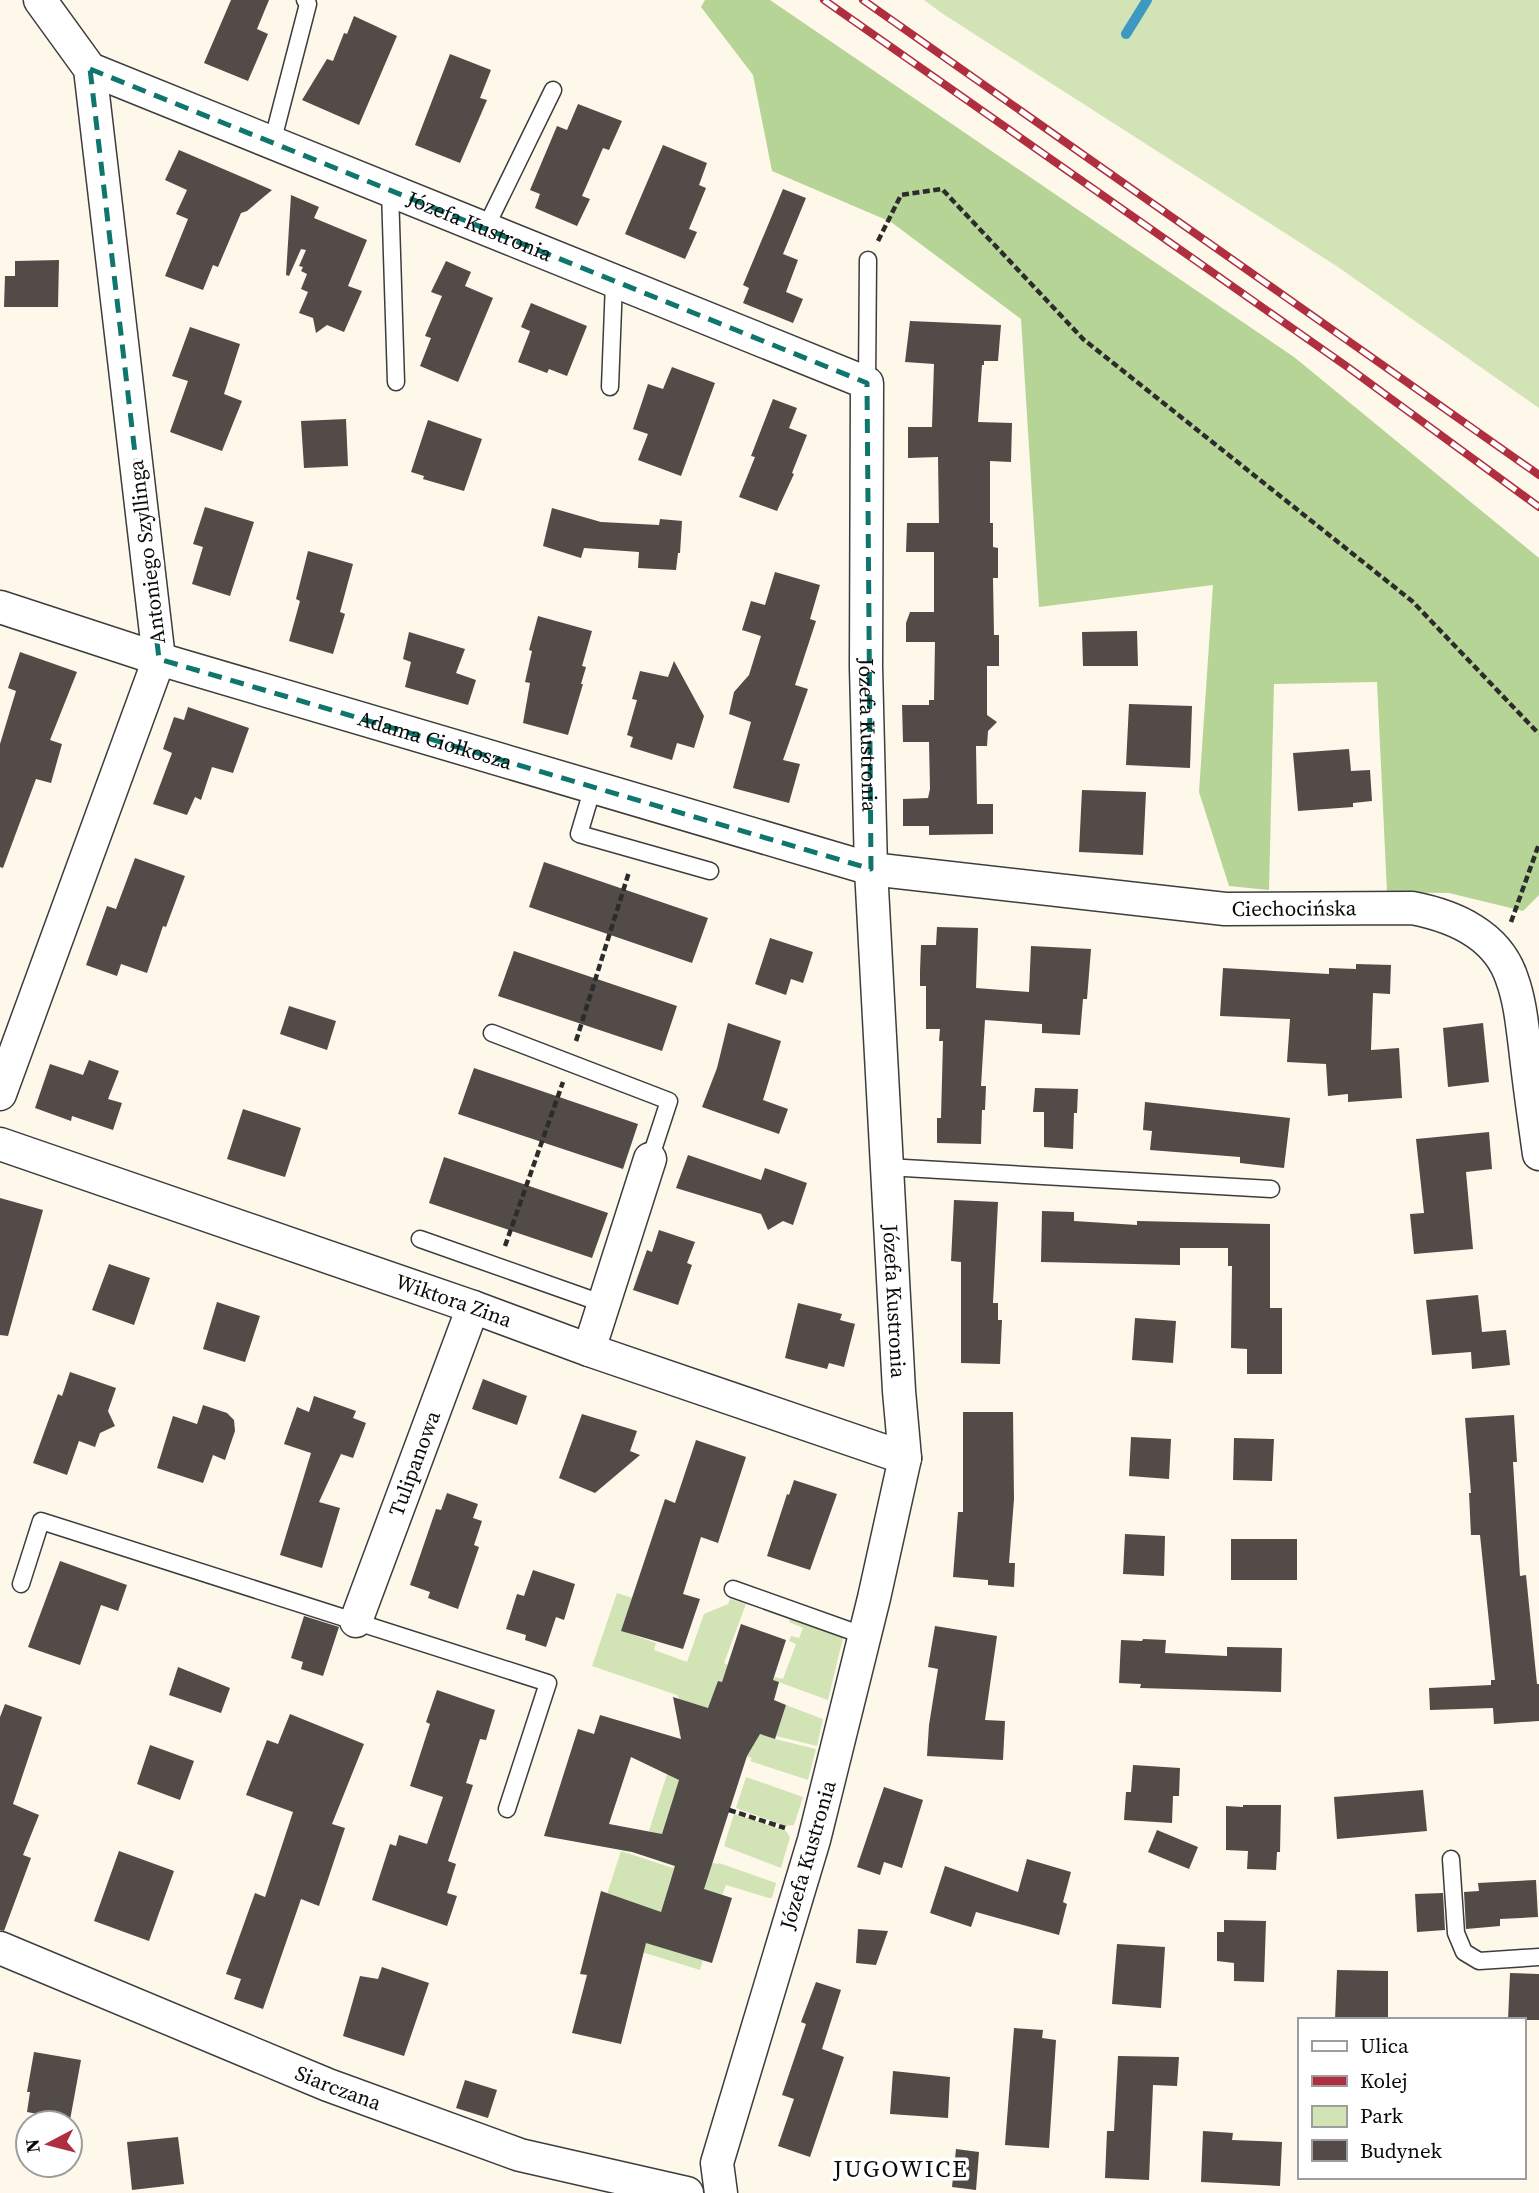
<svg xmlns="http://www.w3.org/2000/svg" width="1539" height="2193" font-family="'Source Serif 4',serif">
<rect width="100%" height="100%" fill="#fdf8e9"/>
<path fill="#d2e4b6" d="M924,0h615v408l-201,-141 -395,-253z
M617,1593l16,5 -11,33 34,12 -2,7 33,12 17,-48 24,-10 2,-5 16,5 -22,59 4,2 -6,17 -4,-1 -8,36 65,22 41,10 -8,31 -58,-19 2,-3 -73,-23c4,-13 7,-27 -2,-40l-85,-29z
M790,1619l53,19 -15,62 -55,-20 1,-3 9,2 13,-35 -7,-3 2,-5 8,2 4,-10 -14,-6z
M786,1705l37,14 -6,27 -41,-10z
M685,1762l-19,75 -17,-6 18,-57z
M746,1777l57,20 -9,28 -9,1 -49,-18z
M734,1814l52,17 4,6 -9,31 -57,-22z
M621,1851l52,17 1,-2 -15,-5 1,-2 51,6 2,-2 5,1 1,-1 57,20 -4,15h-3l-43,-13 -4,10 -51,-16 -20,65 52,16 -3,10 -107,-33z"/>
<path fill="#b7d497" d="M705,0h65l524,357 245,201v337l-16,16 -74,-18 -62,-1 -10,-210 -103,2 -5,206 -40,-4 -30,-94 14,-207 -174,22 -18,-288 -130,-97 -119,-51 -19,-96 -52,-68z"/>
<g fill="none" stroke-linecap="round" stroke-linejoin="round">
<path stroke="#3e99c2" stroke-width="10" d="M1126,34l21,-34"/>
</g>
<path fill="#524b48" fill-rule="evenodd" d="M231,0h38l-12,29 11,5 -20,47 -44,-18z
M354,16l43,20 -38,89 -57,-25 25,-41 6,2 11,-28 3,1z
M450,54l41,16 -11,28 7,2 -27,63 -45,-18z
M578,104l44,17 -13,29 -6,-2 -21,48 8,3 -13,27 -42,-18 5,-14 -10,-4 27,-64 10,4z
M663,145l44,18 -8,22 7,3 -17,41 8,3 -12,27 -60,-25z
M179,150l93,40 -25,21 -6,2 -23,54 -5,-2 -10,25 -38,-14 23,-57 -12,-5 11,-24 -22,-10z
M783,189l23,9 -23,56 15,6 -12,32 17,7 -10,24 -50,-20 6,-15 -6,-3z
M291,195l28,12 -5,11 53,22 -19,46 14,5 -18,41 -17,-7 -11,8 -3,-15 -14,-5 9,-21 -7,-3 6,-15 -6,-3 2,-4 -4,-1 7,-16 -5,-1 -12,27 -3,-1z
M59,260l-1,47h-54l1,-31h10v-15z
M446,261l25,11 -6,14 28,12 -35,84 -38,-16 11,-28 -6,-2 17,-40 -11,-4z
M531,303l56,23 -20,50 -18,-7 -2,4 -29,-11 12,-31 -9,-4z
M910,321l91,4 -3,36h-14v4h-2l-4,57 34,1 -1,39 -21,-1v62h3v24l5,1v30h-5l1,57h5v31h-12v49l10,7 -9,9 -1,15h-11l1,58h16v30l-64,1v-9h-26v-27l25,-1 2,-9 -1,-47h-26l-1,-37h27v-5h5l1,-58h-29v-19l4,-11h24v-60h-28l1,-29h32l-1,-66 -30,1v-31h24l2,-63 -29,-2z
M190,327l50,17 -16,50 18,7 -20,50 -52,-19 18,-51 -16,-5z
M672,367l43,16 -34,93 -43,-16 10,-26 -15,-5 15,-45 15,5z
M773,399l24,9 -8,20 18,7 -15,38 2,1 -17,37 -38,-14 16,-40 -4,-1z
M346,419l2,47 -44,2 -3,-47z
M428,420l54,19 -18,52 -41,-12 1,-3 -13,-4z
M205,507l49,15 -24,74 -38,-12 11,-37 -10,-3z
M552,508l49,14 58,3 1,-6 22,2 -2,32h-2l-2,17 -38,-2 1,-16 -55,-4 -3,10 -38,-12z
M308,551l45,13 -13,48 5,2 -12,40 -44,-13 11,-40 -4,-2z
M775,572l45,13 -10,34 6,2 -21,64 13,4 -25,71 17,4 -11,39 -56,-15 18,-66 -22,-8 5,-22 15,-17 12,-39 -19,-6 9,-29 14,4z
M538,616l54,15 -10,35 4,1 -5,17h2l-15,51 -45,-12 7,-40 -5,-1 7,-31 -3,-1z
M1137,631l1,35h-55l-1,-34z
M409,632l56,17 -9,24 20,7 -8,25 -63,-18 6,-25 -8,-3z
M20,652l57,20 -27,68 12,4 -11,39 -15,-4 -33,89 -3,-1v-123l16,-53 -8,-3z
M674,661l30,55 -10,32 -17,-5 -5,17 -42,-13 3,-10 -6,-2 10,-35 -5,-1 8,-28 28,6z
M1129,704l63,2 -2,62 -64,-3z
M188,707l61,21 -16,45 -21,-6 -11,33 -6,-3 -8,18 -34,-11 19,-51 -9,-4 11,-32 10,3z
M1349,749l2,22 19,-1 2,31 -19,2v4l-55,4 -5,-58z
M1082,790l64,2 -3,63 -64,-3z
M135,858l50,18 -19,51 -3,-1 -16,47 -26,-9 -4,12 -31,-11 21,-59 9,3z
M544,862l164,56 -16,45 -163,-56z
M937,927l41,1 -2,60 53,4 2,-46 60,3 -4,50h-4l-3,36 -38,-2v-9l-57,-4 -4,66h5l-1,24h-3l-1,34 -44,-1v-25h4l2,-77h-4l1,-12h-14v-43h-6v-15l1,-26h15z
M770,938l43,14 -10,31 -12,-4 -5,16 -31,-11z
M514,951l163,55 -15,45 -164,-55z
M1356,964l35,1 -1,29 -17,-1 -2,57 28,-2 3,50 -54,4v-8l-20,2 -2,-32 -39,-2 3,-43 -70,-3 3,-48 106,6v-6l27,1z
M289,1006l47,15 -9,29 -47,-16z
M728,1023l53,18 -18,59 25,9 -9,25 -77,-27 15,-39z
M1483,1023l6,59 -41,5 -5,-59z
M89,1060l30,11 -11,28 14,4 -9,27 -41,-14 -1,5 -36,-13 15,-44 33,11z
M474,1068l164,56 -15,45 -165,-55z
M1035,1088l43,1 -1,24h-3l-1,36 -29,-2v-35h-11z
M1145,1102l145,16 -6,50 -44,-5v-6l-90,-7 2,-19 -9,-1z
M243,1109l58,19 -16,49 -58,-18z
M1489,1132l3,37 -26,3 7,77 -59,5 -4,-40 14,-1 -8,-74z
M688,1155l73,25 4,-12 42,15 -14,42 -10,-4 -15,9 -7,-16 -85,-26z
M444,1157l164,56 -16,45 -163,-55z
M0,1198l43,12 -35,126 -8,-1z
M954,1200l44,2 -5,101h5v17h4l-2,44 -39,-1v-101l-10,-1z
M1042,1211l32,1v9l63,4v-4l133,3v84h12v66h-35v-25l-16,-1 1,-82h-4v-18h-48v17l-139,-3z
M659,1230l36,12 -8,21 5,2 -14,40 -45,-15 14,-40 5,2z
M109,1264l41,14 -16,47 -42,-15z
M1478,1295l4,37 24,-2 4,35 -38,4 -1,-17 -39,3 -6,-55z
M217,1302l43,14 -15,46 -42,-13z
M798,1303l44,11 -2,6 15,4 -11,43 -15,-4 -2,6 -42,-11z
M1135,1318l41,3 -3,42 -41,-3z
M70,1372l46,16 -8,23 7,15 -15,7 -5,14 -16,-6 -12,34 -34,-12 25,-69 4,2z
M483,1379l44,17 -10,29 -45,-16z
M314,1396l42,15 -3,7 13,5 -13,35 -12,-4 -22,48 21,6 -18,60 -42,-13 31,-102 -27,-9 13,-37 12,5z
M203,1405l24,8 7,7 1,11 -10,29 -12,-5 -10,28 -46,-15 16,-52 24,8z
M963,1412h50l1,87 -5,64h6l-1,24 -26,-2v-5l-35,-3 5,-65h5z
M582,1414l55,17 -7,20 10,4 -45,38 -36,-15z
M1514,1415l3,47h-4l7,114 6,-1 11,109h2v37l-45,3 -1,-16 -63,2 -1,-22 62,-3v-5h4l-15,-145h-9l-2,-42h2l-6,-75z
M1131,1437l40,2 -2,40 -40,-3z
M1234,1438l40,1 -2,42 -39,-1z
M696,1440l50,17 -28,86 -17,-6 -18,57 17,5 -17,50 -62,-18 44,-132 10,4z
M794,1480l43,14 -27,76 -43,-14 20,-62 2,1z
M447,1493l31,11 -5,14 9,3 -8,24 5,2 -21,62 -30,-11 2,-6 -20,-7 26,-76 5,1z
M1125,1534l40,2 -1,40 -41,-2z
M1231,1539h66v41h-66z
M60,1561l67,24 -9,26 -17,-6 -21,60 -52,-18z
M533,1570l42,14 -11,36 -8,-3 -10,30 -21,-7 1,-5 -20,-6 11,-35 7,2z
M304,1616l35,11 -16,49 -22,-7 2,-7 -12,-4z
M741,1624l45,16 -13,40 6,2 -5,18 12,5 -11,34 -15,-5 -13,22 -43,133 28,9 -20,65 -66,-20 -25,101 -49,-11 15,-58 -7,-1 21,-83 60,21 14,-46 -43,-14 -88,-16 34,-107 16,5 6,-19 81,24 -8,-42 35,11 10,-27 4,1zM631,1757l48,23 -17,54 -53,-10z
M935,1626l62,10 -12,84 20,1 -2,39 -76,-4 2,-31 9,-56 -10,-2z
M1143,1639l23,1 -1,13 62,3v-9l55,1 -1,44 -141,-4 1,-4 -22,-1 2,-43 21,1z
M178,1667l52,21 -9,25 -52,-18z
M437,1690l58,20 -9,30 -6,-1 -14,44 7,2 -25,76 8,3 -9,29 10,3 -10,30 -75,-26 18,-56 6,2 3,-11 28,9 16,-47 -33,-11 20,-62 -4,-2z
M5,1704l37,13 -29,87 26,11 -16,40 8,3 -27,73 -4,-1v-213z
M290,1714l74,30 -32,80 13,4 -26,78 -18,-7 -38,110 -29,-10 7,-20 -15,-5 29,-81 10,4 28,-85 -47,-17 21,-55 11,4z
M150,1745l44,16 -14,39 -43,-16z
M1133,1765l47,3 -1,28h-6l-1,27 -48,-3 2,-28h5z
M884,1787l39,13 -21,68 -18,-6 -4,13 -23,-8z
M1423,1790l4,41 -90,8 -3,-42z
M1243,1805h38l-1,47h-3l-1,18 -29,-1 1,-18 -22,-1v-44l17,1z
M1157,1830l41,17 -9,22 -41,-17z
M119,1851l55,20 -25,70 -55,-20z
M1027,1859l44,13 -8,30 4,2 -8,31 -83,-23 -5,15 -41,-14 15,-47 73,26z
M1536,1880l2,37 -38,2v7l-34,3 -2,-37 15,-1 -1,-8z
M1443,1893l2,37 -28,2 -2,-38z
M1224,1920l42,1 -2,61 -30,-1v-18l-17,-2v-29h7z
M858,1929l30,2 -12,34 -20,-2z
M1117,1944l48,3 -4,61 -49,-4z
M382,1967l47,16 -25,73 -61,-20 17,-60 18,3z
M1337,1970l51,1v49h-53z
M1510,1973l29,1v46h-31z
M816,1982l25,8 -19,59 22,8 -34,100 -32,-11 16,-47 -12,-4 24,-71 -5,-2z
M1014,2028l29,2 -1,8 14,2 -7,108 -44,-3z
M34,2052l47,8 -11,60 -43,-8 3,-20h-3z
M1118,2056l61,1 -2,29 -24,-1 -4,95 -44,-2 2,-47h7z
M893,2071l57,6 -2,41 -58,-4z
M465,2080l32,10 -9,28 -32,-10z
M1203,2131l30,2 -1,7 50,2 -2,44 -79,-4z
M178,2137l6,47 -52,6 -5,-48z
M956,2149l23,3 -3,38 -24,-3z"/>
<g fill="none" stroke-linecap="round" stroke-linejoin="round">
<defs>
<path id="lane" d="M272,143l36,-139 -3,-4
M390,191l6,191
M485,229l68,-139
M867,383l1,-123
M610,387l4,-105
M593,787l-14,47 131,37
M492,1033l177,68 -19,58
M887,1167l384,22
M420,1239l184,65
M21,1584l20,-63 507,162 -41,126
M733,1589l132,47
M1451,1859l5,74 8,19 15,9 60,-4"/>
<g id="street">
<path id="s1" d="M90,69l777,314 -1,284 5,202 28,522 6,67 -31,140 -60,242 -97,323 4,30"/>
<path id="s2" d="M0,607l159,52 712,210 354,40 187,-1c42,8 86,27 100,71 8,22 10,45 13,68 4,36 9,72 14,107"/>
<path d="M0,1094l159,-435 -69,-590 -50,-69"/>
<path id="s3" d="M0,1144l473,163 116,43 316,108"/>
<path d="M589,1350l61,-191"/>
<path id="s4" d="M356,1621l117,-314"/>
<path id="s5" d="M0,1948l328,137 192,70 167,38"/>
</g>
</defs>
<use href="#lane" stroke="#3d3d3d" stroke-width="19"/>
<use href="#street" stroke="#3d3d3d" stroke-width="35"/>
<path stroke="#2c2c2c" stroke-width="4.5" stroke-dasharray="7 3.5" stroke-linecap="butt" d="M878,241l23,-46 41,-6 141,150 329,262 127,133
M1511,922l28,-78
M576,1041l53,-169
M505,1246l58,-164
M729,1810l56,18"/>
<use href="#lane" stroke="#fff" stroke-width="16"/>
<use href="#street" stroke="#fff" stroke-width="32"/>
<defs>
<path id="rail" d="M824,0l525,368 190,139
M863,0l676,475"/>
</defs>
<use href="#rail" stroke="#af2e3f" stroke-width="8"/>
<use href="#rail" stroke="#fff" stroke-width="5" stroke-dasharray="16" stroke-linecap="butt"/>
</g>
<path fill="none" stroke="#0f766e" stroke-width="5" stroke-dasharray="14 9" stroke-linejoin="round" d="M90,69l777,314 4,486 -712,-210z"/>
<g text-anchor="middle" stroke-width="7" stroke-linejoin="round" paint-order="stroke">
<g font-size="21" fill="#0a0a0a" stroke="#fff">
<text dy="7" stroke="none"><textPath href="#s1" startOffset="420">Józefa Kustronia</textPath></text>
<text transform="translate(147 552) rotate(-97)" y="7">Antoniego Szyllinga</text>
<text dy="7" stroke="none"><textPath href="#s1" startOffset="1190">Józefa Kustronia</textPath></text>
<text dy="7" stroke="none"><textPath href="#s2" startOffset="455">Adama Ciołkosza</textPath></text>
<text dy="7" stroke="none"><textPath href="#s2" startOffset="1335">Ciechocińska</textPath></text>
<text dy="7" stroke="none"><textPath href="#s3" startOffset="480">Wiktora Zina</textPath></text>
<text dy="7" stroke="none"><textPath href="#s1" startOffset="1757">Józefa Kustronia</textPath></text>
<text dy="7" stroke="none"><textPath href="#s4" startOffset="168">Tulipanowa</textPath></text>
<text transform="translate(808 1855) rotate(-74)" y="7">Józefa Kustronia</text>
<text dy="7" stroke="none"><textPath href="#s5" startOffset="366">Siarczana</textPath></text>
</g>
<g font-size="24" letter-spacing="2" fill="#0a0a0a" stroke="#fff">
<text x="901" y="2177">JUGOWICE</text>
</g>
</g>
<rect x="1298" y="2018" width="228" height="161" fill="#ffffff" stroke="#9d9d9d" stroke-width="2"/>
<rect x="1312" y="2041" width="35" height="10" fill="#ffffff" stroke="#9d9d9d" stroke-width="2"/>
<text x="1360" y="2053" font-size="21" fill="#0a0a0a">Ulica</text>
<rect x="1312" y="2076" width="35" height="10" fill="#af2e3f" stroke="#9d9d9d" stroke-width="2"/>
<text x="1360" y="2088" font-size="21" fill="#0a0a0a">Kolej</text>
<rect x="1312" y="2106" width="35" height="21" fill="#d2e4b6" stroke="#9d9d9d" stroke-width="2"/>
<text x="1360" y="2123" font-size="21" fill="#0a0a0a">Park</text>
<rect x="1312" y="2140" width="35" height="21" fill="#524b48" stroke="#9d9d9d" stroke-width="2"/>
<text x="1360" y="2158" font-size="21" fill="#0a0a0a">Budynek</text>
<g transform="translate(49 2144) rotate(263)"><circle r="33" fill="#ffffff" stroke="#9d9d9d" stroke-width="2"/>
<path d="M0-5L12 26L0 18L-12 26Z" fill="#af2e3f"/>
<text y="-10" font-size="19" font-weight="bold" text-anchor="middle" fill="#0a0a0a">N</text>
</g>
</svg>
